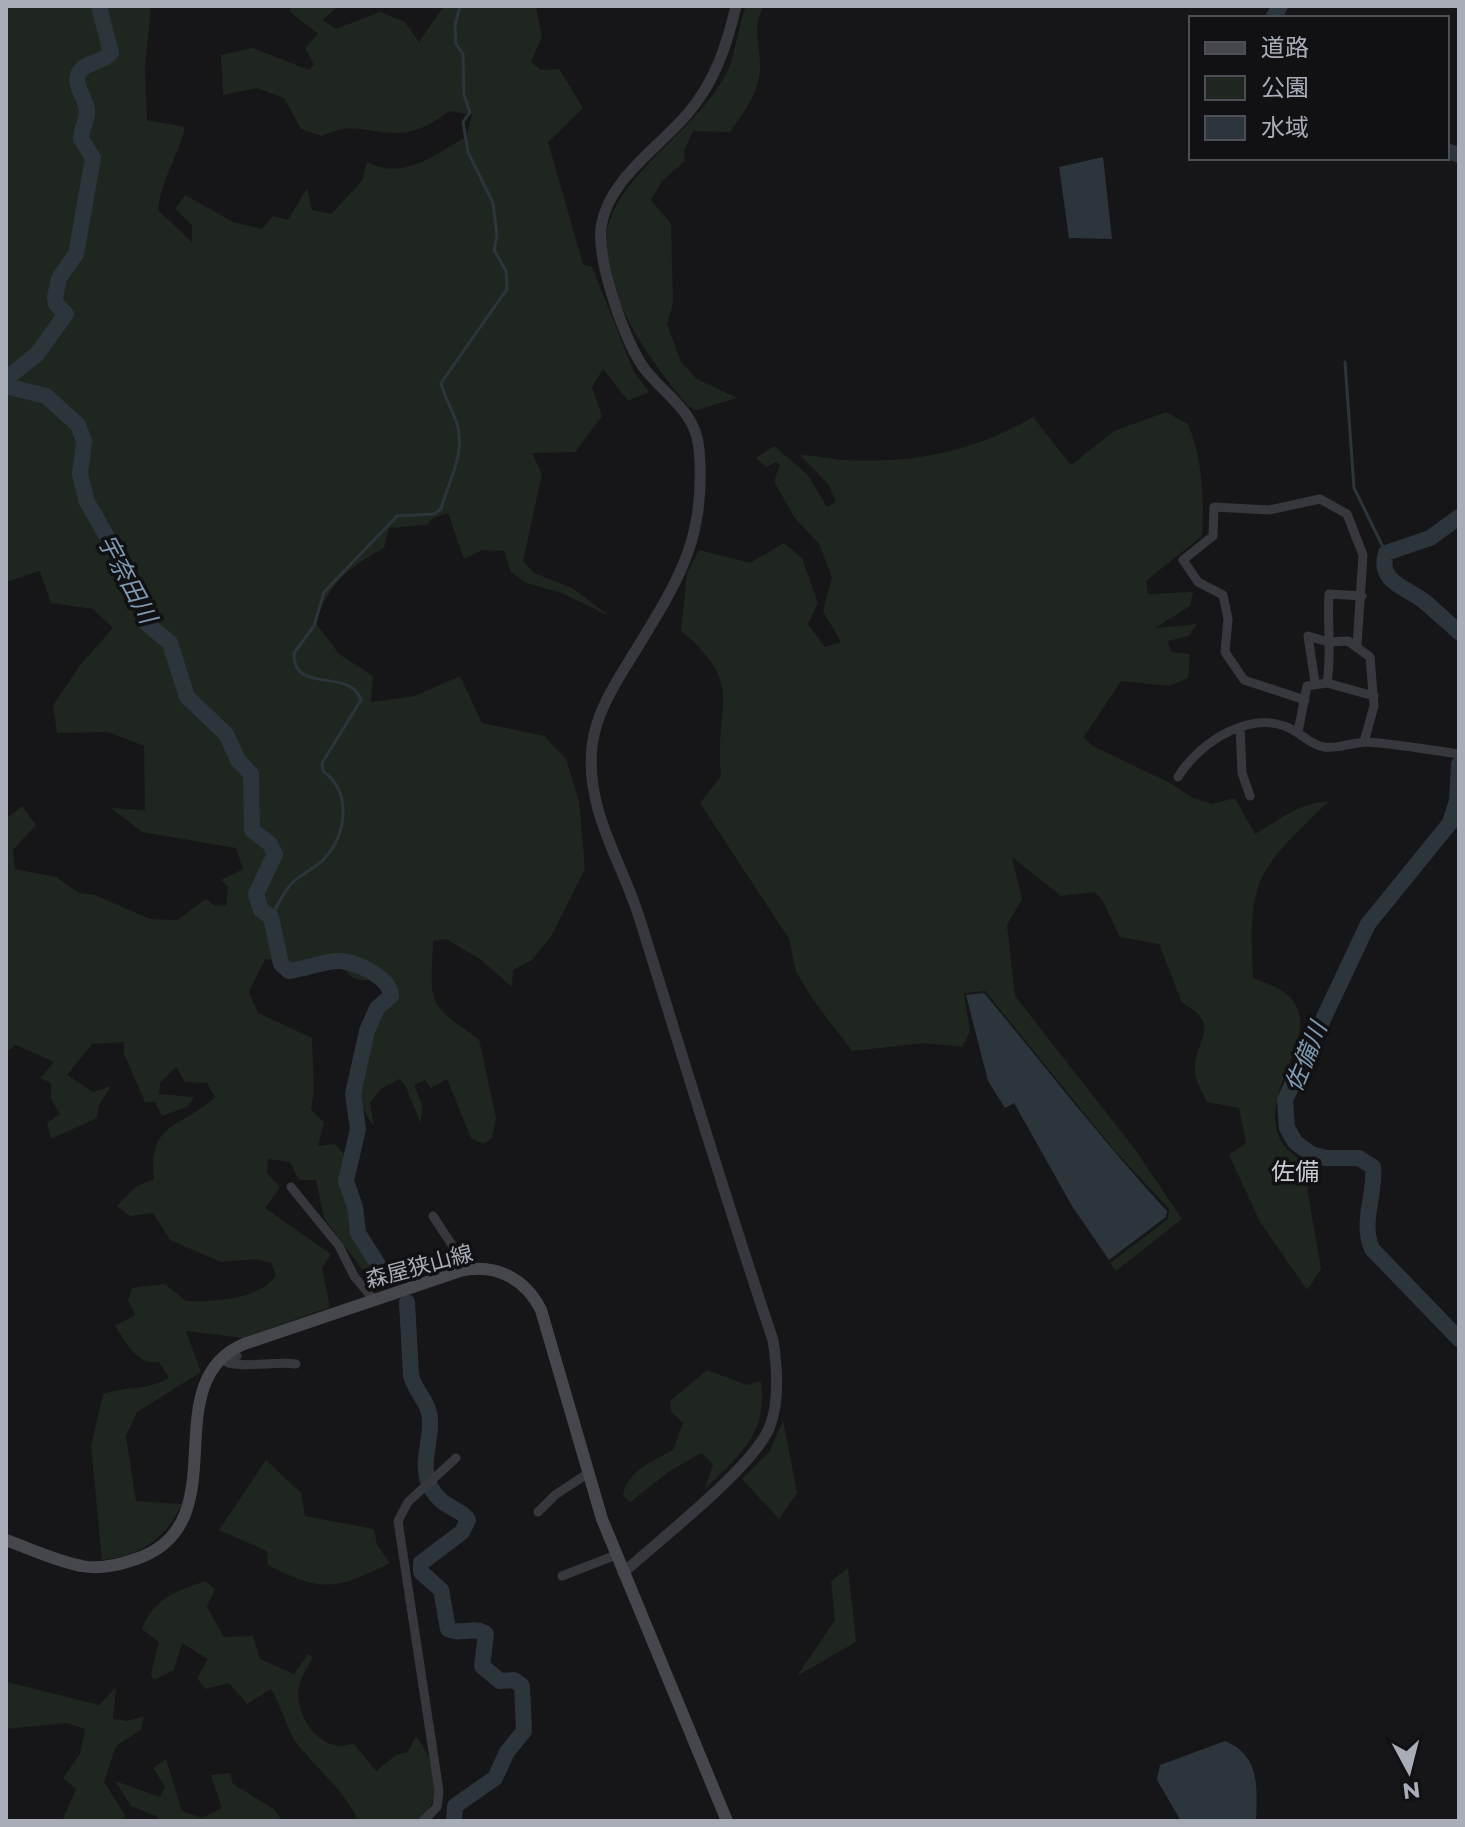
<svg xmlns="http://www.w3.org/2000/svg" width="1465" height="1827" font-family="Montserrat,'Noto Sans JP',sans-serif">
<rect width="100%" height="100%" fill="#161618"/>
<path fill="#1e261f" d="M6,6h145l-6,61 2,53 38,7c-7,29 -24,54 -27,83l34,32v-17l-17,-16 10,-14 48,27 29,7 11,-13 15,4 19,-32 5,22 19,4 31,-33 5,-19c37,19 66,-7 99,-25l6,-22 -22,-4c-16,11 -32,22 -52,22 -32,0 -45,-12 -76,3l-21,-7 -17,-31 -27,-10 -34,7 -2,-40 32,-7 56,22 5,-5 -9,-17 13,-14 -29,-23 4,-5h45l-15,14 13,9 44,-17 25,10 14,20 25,-36h92l6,31 -11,25 10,8 18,-1 24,39 -35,34 35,122 9,3 42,105 15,20 -21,9 -25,-32 -11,18 10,29 -27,36 -43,1 10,21 -19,87 11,12 38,15 39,29 -49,-24 -36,-10 -15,-11 -7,-21 -22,-1 -18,9 -16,-46 -15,5 -6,7 -38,3 -5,20c-37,21 -53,33 -69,74l24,32 34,22 -2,26 44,-6 45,-20 22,47 62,13 22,23 13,42 6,68 -33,66 -20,25 -19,10 -1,17 -32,-28 -34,-20 -13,2c-2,63 -8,62 46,98l17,79 -4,20 -9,6 -12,-6 -24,-59 -16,9 -6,-8 -11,5 8,19 -1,20 -16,-39 -6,-6 -18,10 -11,13 4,24c-22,-28 -21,-64 -8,-97 10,-23 19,-25 15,-52 -20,6 -32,5 -41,-16l-35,16 -21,-16 -19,-2 -16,33 9,21 54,25 2,53 -3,19 13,12 -6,24 17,-2 16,18 2,26 11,25 -2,27 23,47 -9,1 -52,-70 -8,-38h-17l-9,-18 -22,-3 -1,14 13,14 -15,21 66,46 -9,14 8,39 -87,31 -57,-7 15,41 -64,40 -11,24 10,65 46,3c-17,35 -41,52 -80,56l-11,-114 12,-52c25,-8 43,-3 66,-16l-10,-16c-23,3 -32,-19 -44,-36l20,-11 -7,-15 4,-12 33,-4 21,17c27,1 74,-1 90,-26l-5,-12 -16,-4 -34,3 -51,-22 -17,-27 -23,3 -13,-10 20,-20 17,-7c-7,-58 29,-51 61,-82l-8,-14 -22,-1 -9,-15 -16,16 -1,11 35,3 -7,10 -25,9 -7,-14h-10l-21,-48v-12l-32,2 -25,31 26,17 18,-6 -12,19 -2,13 -46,21 -4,-16 13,-9 -9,-15v-16l-11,-5 14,-16 -38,-17 -10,7v-233l16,-13 14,19 -23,25 2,19 41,8 23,16 16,2 55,24 27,1 29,-21 9,7 11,-1 2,-18 -7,-7 22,-11 -7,-21 -94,-16 -31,-24 34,2 -1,-64 -36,-14 -51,1 -4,-28 28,-41 32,-36 -20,-19 -42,-6 -11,-32 -34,11z
M746,6h18c-13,19 -3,42 -4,63 -1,24 -17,45 -30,63l-37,-1 -9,20 1,10 -22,19 -12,20 20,24 2,80 -6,20 14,38 16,17 40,19 -40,12 -8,-3c-37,-44 -83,-105 -83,-166 0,-29 24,-58 43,-78 26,-28 58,-54 76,-87 11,-20 12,-48 21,-70z
M1166,412l22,12c15,36 16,74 14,112l-56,45 2,13 45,-2 -3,14 -35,22 42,-4 -8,12 -21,5 3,11 19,2 -2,24 -19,8 -48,-5 -37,56 7,8 81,39 21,14 19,6 23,-6 20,36c23,-13 46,-33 73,-32 -71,69 -80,74 -75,176 9,4 20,7 28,12 57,37 -35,104 4,157 7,9 21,14 29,22l-8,12 15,88 -14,21 -47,-68 -31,-67 17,-12 -7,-35 -32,-6c-4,-9 -11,-20 -12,-29 -3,-32 30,-47 -13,-70l-23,-59 -39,-7c-9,-15 -13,-35 -25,-45l-34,4 -49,-39 10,42 -15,26 8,71 119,152 48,71 -66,52 -6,-8 58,-44 1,-10 -54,-58 -130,-160 -21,2 6,39 -8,15 -38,-4 -72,8 -38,-50 -18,-29 -7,-33 -89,-136 21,-27c-8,-70 27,-90 -40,-145l6,-58 12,-23 51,13 34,-20 18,15 16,45 -10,21 17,23 16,-5 -18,-31 9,-34 -13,-33 -25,-27 -20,-36 6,-16 -4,-3 -10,5 -10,-9 18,-12 33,28 20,33 9,-5 -8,-18 -28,-29c15,0 29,4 43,5 69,4 131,-8 190,-43l38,48 43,-34z
M707,1370l40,15 14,-4c7,52 -21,74 -56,108l8,-25 -12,-11 -31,18 -40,31 -7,-7c4,-24 30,-34 50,-45l10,-27 -12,-11 -1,-11z
M783,1420l14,73 -18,26 -37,-40 28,-28z
M266,1460l35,33 4,23 69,13 3,16 13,18c-55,27 -67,30 -122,2l-1,-14 -48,-21z
M848,1568l8,74 -59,34 38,-56 -4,-39z
M205,1581l10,8 -8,18 17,30 29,-1 7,23 34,15 14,-20 5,3c-5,9 -11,20 -14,29 -6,29 23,71 54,57l23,28 20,-16 12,-3 8,-16c19,26 30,61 3,85h-61c-13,-31 -43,-53 -63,-80 -8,-12 -14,-36 -24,-52l-24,15 -18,-21 -24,6 -8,-11 11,-19 -26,-16 -8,27 -20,10 -3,-6 8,-32 -17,-13c12,-32 34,-37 63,-48z
M7,1682l92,23 17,-18 -3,32 14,2 17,-5 -3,14 -25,16 -12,36 21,33 -2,6h-61l14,-32 -13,-11 17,-24 5,-25 -18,-6 -61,6z
M166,1759l16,52 20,7 20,-10 -11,-33 19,-2 3,11 41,25 8,12h-124v-4l-27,-11 -16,-25 45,16 5,-10 -12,-19z"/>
<path fill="#2c353c" d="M1103,157l9,82 -43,-1 -10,-71z
M984,993c61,73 119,149 183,218l-1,6 -57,43 -37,-54 -58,-103 -9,5 -17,-27 -22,-86z
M1225,1741c36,15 32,47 31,80h-75l-24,-41 3,-15z"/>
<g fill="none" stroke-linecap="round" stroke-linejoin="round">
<path stroke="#2c353c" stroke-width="3" d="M1345,362l9,126 32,65
M271,917c7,-12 13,-27 23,-36 9,-8 22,-13 30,-22 23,-25 28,-67 -1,-88l-1,-8 39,-63c-10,-33 -69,-5 -67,-47l20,-27 10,-34 73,-76 37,-2 7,-5c7,-27 25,-55 16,-85 -4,-14 -13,-27 -16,-41l66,-94 -1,-18 -12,-21 3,-14 -4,-33 -25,-51 -5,-30 7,-10 -6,-17 -1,-41 -7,-10 -1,-19 5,-19"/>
<path stroke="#2c353c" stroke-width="16" d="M1273,18l7,-12
M1447,151l12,4
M6,379l31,-25 29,-40 -10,-10 -1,-7 4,-19 17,-24 17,-96 -12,-19c0,-9 5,-16 6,-25 2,-16 -20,-32 -4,-46 9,-7 20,-6 28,-15l-12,-47
M6,386l40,10 32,29 6,16 -4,33 7,28 49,85 10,36 24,20 17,54 39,37 12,26 13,14 1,56 18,14 5,10 -19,40 5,16 10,7 10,47 8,7c16,-2 36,-11 52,-10 17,2 49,16 50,35l-14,12 -10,23 -14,63 5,35 -12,52 9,26 3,26 26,41
M1459,517l-29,21 -44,15c-9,30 21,34 39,49 12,10 22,20 34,30
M1459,764l-2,37 -7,22 -82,101 -83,176 2,28 8,14 16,12 15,4h33l14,9c3,29 -13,53 -1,82l87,90
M407,1302l4,73c4,18 18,25 19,45 1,25 -11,45 1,68 11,20 31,21 37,32l-6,12 -41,31v9l20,18 7,39c12,7 27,-4 38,5l-4,32 18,15 14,-1 8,6 2,45 -17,21 -12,26 -40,28 -1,15"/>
<path stroke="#37383d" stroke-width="9" d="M1315,682l-7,-46 20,6 20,-1 22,16 4,49 -10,36
M1327,683l47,13
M1305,700l-61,-20 -19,-28 3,-33 -5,-24 -25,-13 -15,-22 30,-24 1,-29 55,3 51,-11 27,15 16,41 -6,91
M1240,727l2,46 8,23
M1298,732l9,-46 20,-3c5,-30 0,-58 2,-89l33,2
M1178,777c21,-35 78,-73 120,-44 8,5 16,13 26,14 15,2 29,-5 43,-5 31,2 62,8 92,12
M291,1187l48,59 15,30 19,23
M433,1216l19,29 8,26
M237,1356l-9,7c23,5 45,-2 68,1
M538,1512l17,-17 32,-21
M562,1576l54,-21
M423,1821l14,-14 2,-16 -41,-270 10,-19 48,-44"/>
<path stroke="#37383d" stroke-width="11" d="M623,1573c36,-33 132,-107 147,-147 10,-26 7,-60 3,-86 -47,-139 -89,-280 -133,-420 -18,-59 -55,-109 -48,-174 4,-34 24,-64 42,-93 44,-72 73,-115 65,-204 -3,-36 -31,-52 -52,-77 -22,-27 -50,-111 -46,-145 7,-48 59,-80 88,-115 26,-31 38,-67 47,-106"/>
<path stroke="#45474d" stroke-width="12" d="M6,1540c25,9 50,21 76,26 18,4 37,-1 54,-7 105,-35 16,-176 108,-215l216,-73c35,-8 65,7 81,39l61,209 125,302"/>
</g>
<g text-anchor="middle" stroke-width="7" stroke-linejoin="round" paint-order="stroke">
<g font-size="22" fill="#a8adb8" stroke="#111113">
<text transform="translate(419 1266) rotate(-15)" y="8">森屋狭山線</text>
</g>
<g font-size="24" font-style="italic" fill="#7f9bb3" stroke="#111113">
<text transform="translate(127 579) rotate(62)" y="8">宇奈田川</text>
<text transform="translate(1306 1057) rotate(-68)" y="8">佐備川</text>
</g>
<g font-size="24" fill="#c9ccd4" stroke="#111113">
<text x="1295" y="1180">佐備</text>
</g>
</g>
<rect width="1465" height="1827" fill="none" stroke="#a8adb8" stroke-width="16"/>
<rect x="1189" y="16" width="260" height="144" fill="#111113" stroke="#4d4f55" stroke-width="2"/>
<rect x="1205" y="42" width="40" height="12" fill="#45474d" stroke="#4d4f55" stroke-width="2"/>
<text x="1261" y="56" font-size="24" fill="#a8adb8">道路</text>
<rect x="1205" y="76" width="40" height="24" fill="#1e261f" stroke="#4d4f55" stroke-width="2"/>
<text x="1261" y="96" font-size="24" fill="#a8adb8">公園</text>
<rect x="1205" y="116" width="40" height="24" fill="#2c353c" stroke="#4d4f55" stroke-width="2"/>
<text x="1261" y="136" font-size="24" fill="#a8adb8">水域</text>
<g transform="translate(1409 1771) rotate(173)" stroke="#111113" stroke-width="6" paint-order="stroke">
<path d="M0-6L14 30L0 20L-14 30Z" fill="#a8adb8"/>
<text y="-12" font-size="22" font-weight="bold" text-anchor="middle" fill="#a8adb8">N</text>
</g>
</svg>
